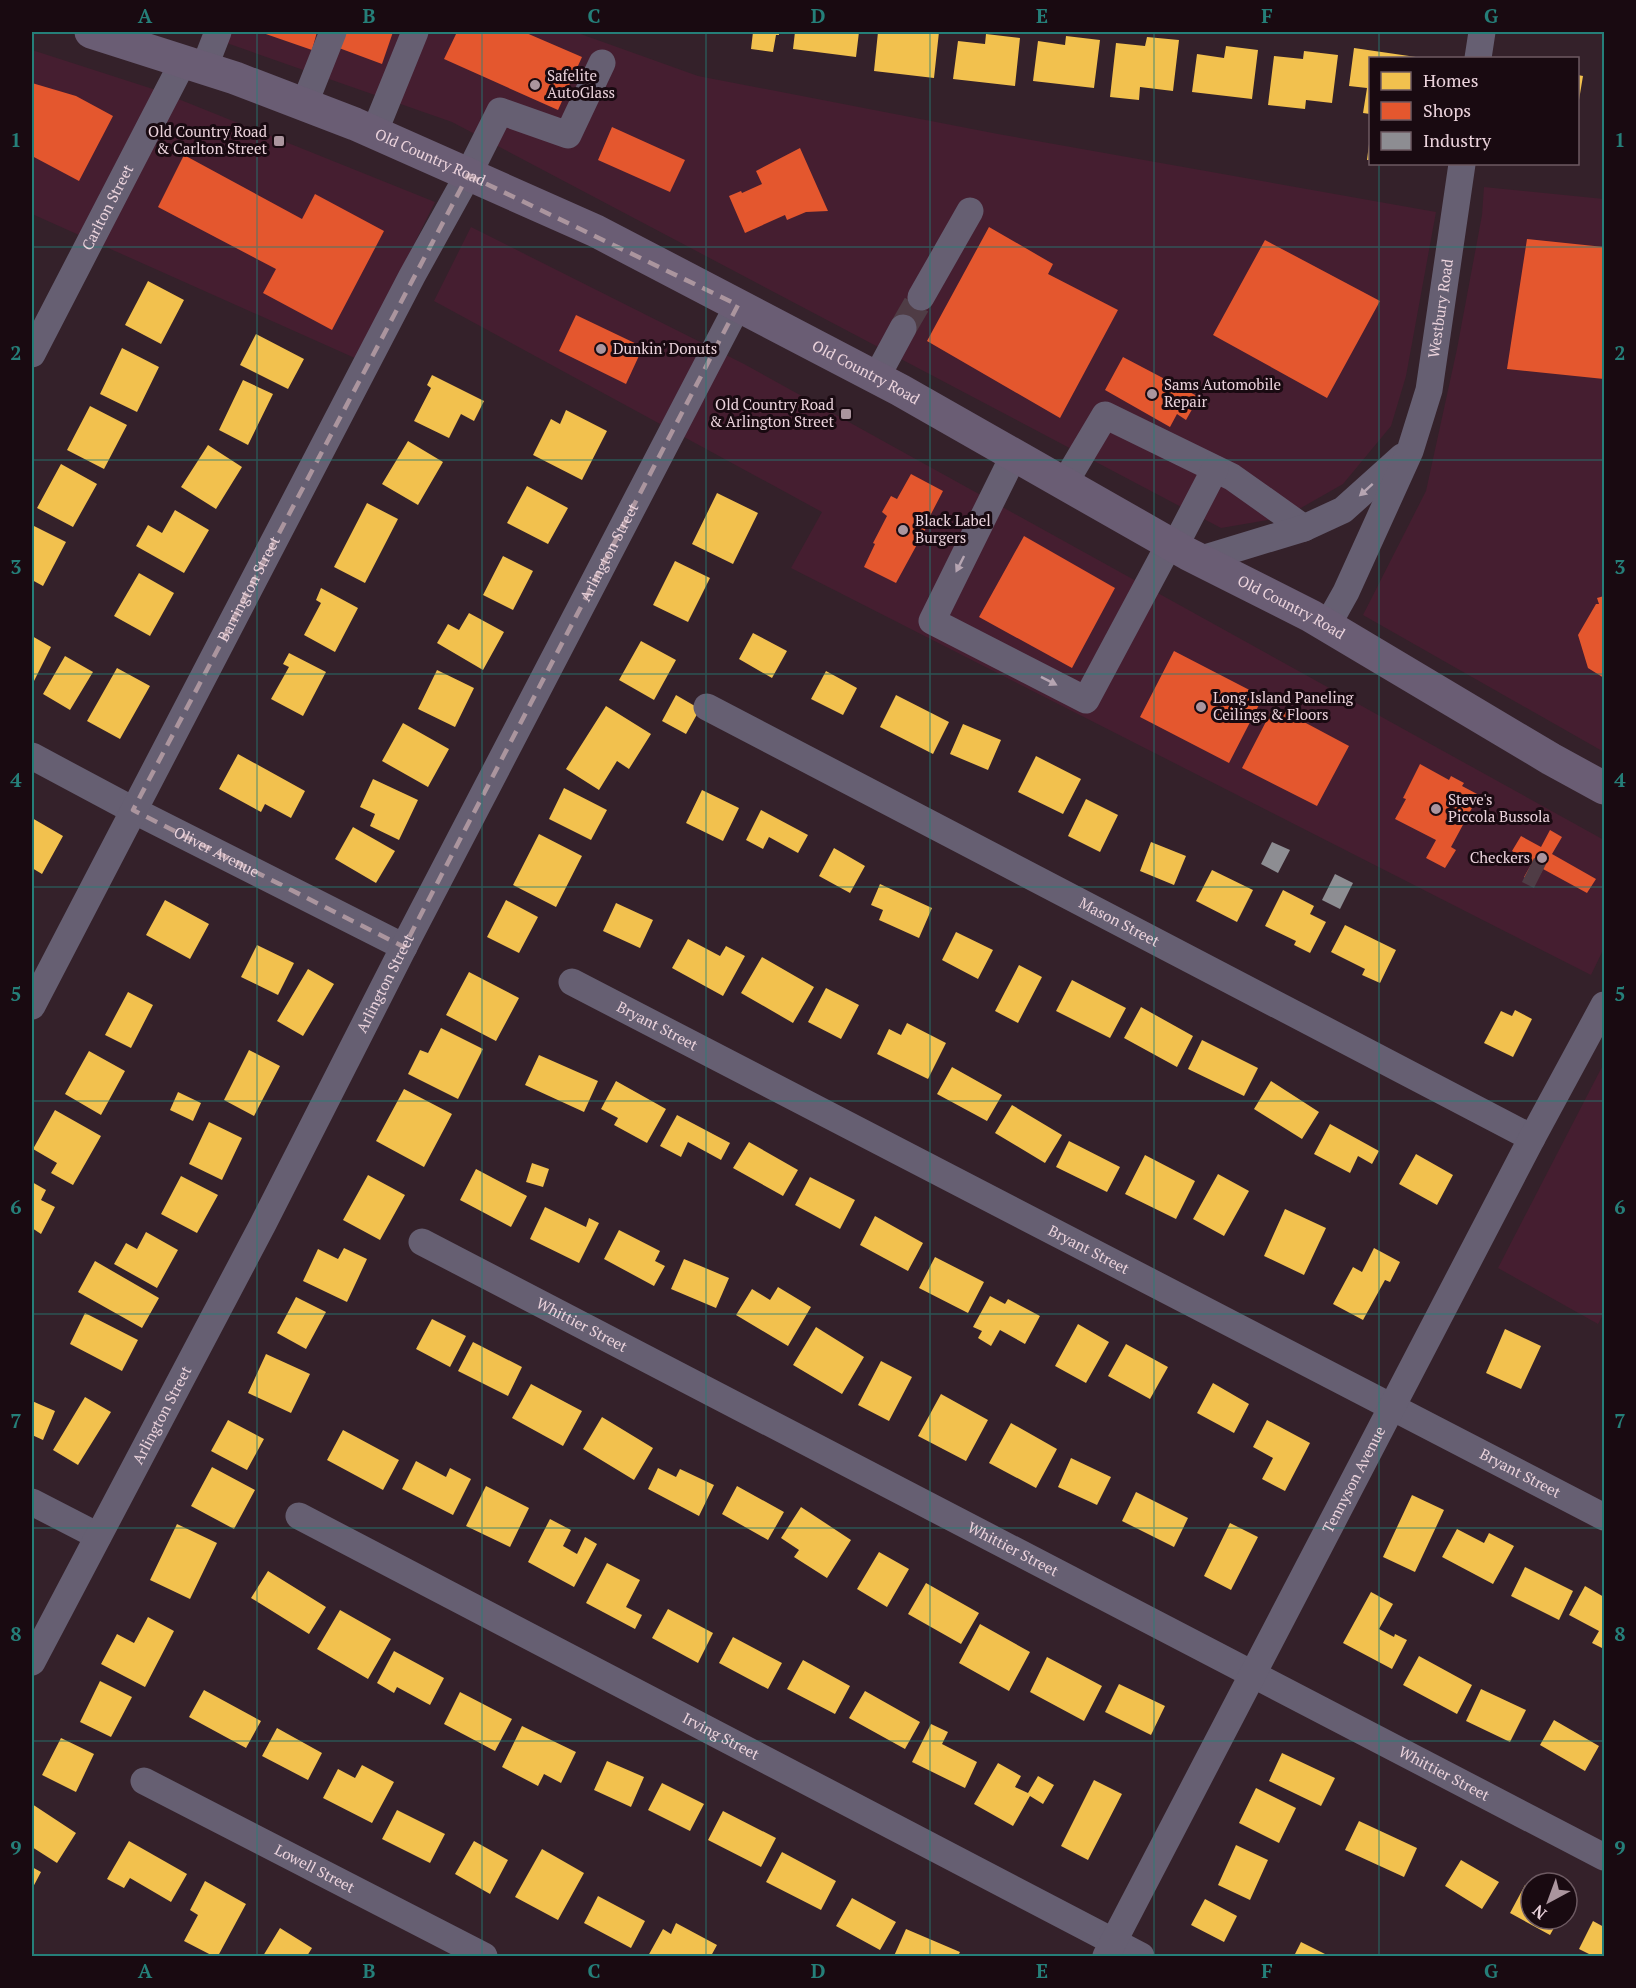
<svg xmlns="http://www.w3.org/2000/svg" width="1636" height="1988" font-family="'PT Serif',serif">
<rect width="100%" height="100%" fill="#34212a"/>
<path fill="#451e30" d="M195,32h380l123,44 300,58 438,78 -30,164 -15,50 -48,58 -58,33 -64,11 -769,-406z
M32,50l124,40 279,112 -78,157 -325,-145z
M1484,187l120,12v553l-241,-137 63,-124 31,-142 25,-134z
M471,227l273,137 860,476v108l-13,27 -800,-407 31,-56 -388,-211z
M1604,1063v250l-6,11 -100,-56z"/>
<path fill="#f2c14e" d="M753,32h26v3h-3l-3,17 -22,-3z
M795,32h64l-3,25 -63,-8z
M878,32l27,1v-1h34l-5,46 -60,-7z
M986,34l34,4 -5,48 -62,-7 5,-38 27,3z
M1066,36l34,4 -6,48 -61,-7 5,-40 27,4z
M1147,37l32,3 -6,51 -33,-4 -1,13 -29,-3 6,-54 29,3z
M1226,46l32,4 -6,49 -60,-7 5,-38 27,4z
M1354,48l62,9 -46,1v56l-7,-1 4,-25 -18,-2z
M1304,51l34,4 -6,48 -26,-3 -1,9 -37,-4 6,-49 29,3z
M1578,75l5,1 -4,24h-1z
M1369,144h1v16h-3z
M148,281l36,19 -23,44 -36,-19z
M256,334l48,25 -16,30 -48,-24z
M122,348l37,19 -22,45 -37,-18z
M432,375l52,26 -10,20 -13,-7 -12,24 -35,-17 17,-33 -4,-3z
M243,380l30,14 -25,51 -29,-15z
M90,406l37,19 -23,44 -37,-19z
M566,410l41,21 -25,49 -49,-25 18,-36 9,5z
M408,441l35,21 -25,43 -36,-21z
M208,445l34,22 -26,42 -35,-22z
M61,464l36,20 -24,43 -36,-19z
M527,486l41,22 -20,36 -41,-21z
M717,493l41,20 -25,51 -41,-20z
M367,503l31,16 -33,64 -31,-16z
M175,510l34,20 -25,43 -48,-27 12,-21 14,8z
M32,525l34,17 -23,44 -11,-6z
M503,556l30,15 -20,39 -30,-15z
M675,561l35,17 -22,44 -35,-17z
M139,573l35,20 -24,43 -36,-20z
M321,588l37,20 -23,44 -31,-17 17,-32 -5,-3z
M469,613l35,19 -21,38 -46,-27 11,-19 11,6z
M753,633l34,18 -15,27 -33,-19z
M32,636l19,11 -19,38z
M641,641l35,19 -22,40 -35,-20z
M289,653l37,19 -23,44 -32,-17 18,-32 -6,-3z
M65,656l28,16 -23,38 -27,-16z
M117,668l33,18 -30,53 -33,-18z
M437,670l37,18 -19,39 -37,-18z
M826,671l31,17 -14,27 -32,-16z
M676,695l24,14 -14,25 -24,-13z
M896,695l53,27 -16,32 -53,-27z
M606,706l45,28 -22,35 -12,-8 -18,29 -33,-21z
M403,723l46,26 -21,38 -46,-26z
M963,724l38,16 -13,30 -38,-16z
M238,754l67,37 -14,27 -26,-14 -4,8 -42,-23z
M1036,756l45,23 -18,35 -45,-22z
M373,779l45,21 -19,40 -29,-14 5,-12 -15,-7z
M564,788l43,22 -16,30 -42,-21z
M702,790l37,18 -16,33 -37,-18z
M1086,799l32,16 -18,37 -32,-16z
M761,810l47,25 -10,18 -29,-16 -6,12 -17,-9z
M32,818l31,18 -21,38 -10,-6z
M353,827l42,24 -19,32 -41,-24z
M539,834l43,22 -26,51 -43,-22z
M1151,842l35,14 -12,29 -34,-14z
M834,848l31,18 -15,27 -31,-17z
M1212,870l41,20 -16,32 -41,-21z
M880,884l52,24 -13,30 -40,-18 4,-10 -12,-5z
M1283,890l31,16 -4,8 16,8 -16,31 -16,-8 2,-4 -31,-15z
M165,900l44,24 -19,35 -44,-24z
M506,900l32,17 -19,36 -32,-16z
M616,903l37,17 -13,28 -37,-17z
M1345,925l51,25 -16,33 -18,-8 3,-6 -34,-17z
M956,932l37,18 -15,29 -36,-19z
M688,939l32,17 6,-10 19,10 -22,40 -51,-28z
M257,945l37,18 -16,32 -37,-18z
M762,957l52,30 -21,36 -52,-30z
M1019,965l23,12 -24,46 -23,-12z
M308,969l26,15 -31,52 -26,-15z
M469,972l50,26 -23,43 -50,-26z
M1072,980l54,28 -16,30 -54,-27z
M826,988l33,17 -18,34 -33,-17z
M128,992l25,13 -22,43 -26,-13z
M1141,1007l52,29 -16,31 -53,-29z
M1515,1010l17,9 -19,38 -29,-14 17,-32 11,5z
M907,1023l39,20 -18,36 -51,-25 12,-25 12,6z
M441,1028l42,21 -25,50 -50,-25 12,-24 8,3z
M1202,1040l56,28 -14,28 -56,-27z
M249,1050l31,16 -26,50 -30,-16z
M89,1051l36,20 -24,44 -36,-21z
M539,1055l59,26 -14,31 -59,-27z
M952,1067l50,28 -15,26 -50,-27z
M616,1081l50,28 -19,34 -33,-18 4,-7 -17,-9z
M1271,1081l48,31 -17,27 -48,-30z
M404,1089l48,25 -28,53 -48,-26z
M178,1092l23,11 -8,18 -23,-11z
M1012,1105l50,30 -17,28 -50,-30z
M55,1110l46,26 -28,49 -22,-12 6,-10 -24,-14z
M677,1115l53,28 -9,17 -33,-18 -7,15 -21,-11z
M209,1122l33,16 -20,42 -33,-16z
M1330,1124l49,27 -7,13 -14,-8 -8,17 -36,-19z
M1069,1141l51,26 -13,25 -51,-25z
M749,1142l49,28 -15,26 -50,-28z
M1416,1154l37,21 -16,30 -38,-21z
M1145,1155l50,26 -19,38 -51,-25z
M532,1163l17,6 -6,18 -17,-5z
M476,1169l51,27 -16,31 -51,-27z
M1218,1174l31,17 -25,45 -31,-17z
M368,1175l37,20 -25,45 -37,-20z
M181,1176l37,19 -21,38 -36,-19z
M810,1177l45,23 -15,29 -45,-24z
M32,1182l14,8 -5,10 14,7 -14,27 -9,-6z
M545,1207l41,20 3,-9 10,5 -20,40 -49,-24z
M1285,1209l41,19 -22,47 -40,-19z
M875,1216l48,27 -15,28 -48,-26z
M619,1230l41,21 -5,10 10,5 -11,20 -50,-27z
M146,1232l32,18 -21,38 -43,-24 12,-21 11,6z
M344,1248l23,11 -20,43 -44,-21 15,-32 20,10z
M1374,1248l26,14 -10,20 -5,-2 -22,40 -30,-16 20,-37 9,5z
M935,1257l49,25 -16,31 -49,-25z
M684,1259l45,19 -13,30 -45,-19z
M95,1261l64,37 -17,30 -64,-36z
M778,1287l33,20 -23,39 -52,-31 16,-26 18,11z
M990,1296l15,8 3,-5 32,17 -15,28 -25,-14 -9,16 -13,-8 4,-7 -9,-4z
M296,1297l30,15 -20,37 -29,-16z
M85,1313l53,27 -16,31 -52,-27z
M432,1319l34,17 -16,31 -34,-18z
M1078,1324l31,18 -23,41 -31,-17z
M816,1327l48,30 -22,37 -49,-29z
M1505,1329l36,17 -20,43 -35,-16z
M473,1342l49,25 -14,29 -50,-25z
M1126,1344l42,23 -18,32 -42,-23z
M266,1354l44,20 -19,39 -43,-20z
M881,1361l31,16 -23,44 -31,-16z
M1213,1383l36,21 -15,29 -37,-20z
M531,1384l51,27 -19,35 -51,-28z
M941,1394l47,26 -22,41 -48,-25z
M85,1397l26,15 -33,53 -25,-15z
M32,1401l23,10 -12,29 -11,-5z
M602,1417l51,31 -19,32 -51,-31z
M228,1420l36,19 -17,31 -36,-19z
M1267,1420l43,23 -25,48 -23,-12 11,-21 -20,-11z
M1011,1423l46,26 -21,39 -47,-25z
M343,1430l56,30 -16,30 -56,-30z
M1071,1458l40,19 -14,28 -39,-18z
M416,1461l30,16 4,-9 21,11 -18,36 -51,-26z
M212,1467l43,23 -21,39 -43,-23z
M658,1468l18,9 4,-8 34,16 -15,31 -51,-27z
M486,1486l43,22 -19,39 -44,-21z
M737,1486l47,26 -16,28 -46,-26z
M1136,1492l52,26 -14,29 -52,-26z
M1412,1495l32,15 -29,62 -32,-15z
M801,1507l50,33 -24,38 -33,-21 5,-7 -18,-12z
M550,1519l21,11 -8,16 14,8 8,-17 12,7 -23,43 -46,-25z
M1230,1523l28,14 -27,53 -27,-14z
M177,1524l40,19 -27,56 -40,-19z
M1457,1529l27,14 5,-10 25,13 -21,38 -51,-27z
M879,1552l30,17 -22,38 -30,-18z
M607,1563l33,17 -14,27 16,8 -7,14 -49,-26z
M1525,1567l48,24 -14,29 -48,-24z
M268,1571l58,36 -17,27 -58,-36z
M926,1583l53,30 -18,31 -53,-30z
M1585,1586l19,11v52l-12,-6 7,-12 -30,-16z
M1371,1592l22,12 -14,25 15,8 1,-3 12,6 -15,29 -49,-26z
M668,1609l45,24 -15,30 -46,-25z
M340,1610l51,29 -23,40 -51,-30z
M148,1617l26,14 -29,56 -44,-23 16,-30 17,9z
M980,1624l50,28 -21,39 -50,-28z
M733,1637l49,26 -14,26 -49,-26z
M394,1651l50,27 -14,27 -33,-18 -3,6 -17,-10z
M1419,1656l53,29 -15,29 -54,-29z
M1047,1657l55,29 -18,35 -54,-29z
M803,1660l47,26 -15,28 -48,-25z
M100,1681l32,16 -21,40 -31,-15z
M1119,1684l46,22 -14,29 -46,-23z
M1481,1689l45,21 -16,32 -44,-21z
M204,1690l57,31 -15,27 -57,-31z
M865,1691l55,31 -15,27 -56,-31z
M460,1692l52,27 -17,32 -51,-27z
M1554,1720l45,26 -14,25 -45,-26z
M931,1724l17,8 -6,12 35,18 -12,26 -53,-26z
M522,1726l54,26 -15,31 -17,-9 -6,12 -36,-19z
M277,1728l45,25 -14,27 -46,-24z
M61,1738l33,16 -18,38 -34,-17z
M1282,1753l53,25 -14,28 -52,-25z
M607,1761l37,16 -13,30 -37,-17z
M998,1763l23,13 -6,11 13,6 10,-17 16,9 -11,19 -13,-8 -17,30 -39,-22z
M362,1765l32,17 -22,41 -49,-25 15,-29 17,9z
M1094,1780l28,14 -34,66 -27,-14z
M662,1783l42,21 -14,27 -42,-21z
M1256,1788l40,20 -17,35 -40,-20z
M32,1804l44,29 -19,30 -25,-16z
M397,1810l48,24 -15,29 -48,-24z
M723,1811l53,27 -15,29 -53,-27z
M1359,1821l58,27 -13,29 -59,-27z
M129,1841l58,33 -16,28 -41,-24 -6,10 -17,-9z
M474,1841l34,19 -18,34 -35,-20z
M1236,1845l32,15 -18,40 -32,-15z
M542,1849l42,24 -26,47 -43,-23z
M782,1852l54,29 -15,29 -55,-28z
M1461,1860l38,22 -17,27 -37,-23z
M32,1867l9,5 -9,17z
M205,1881l41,23 -28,52h-5l-29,-15 14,-26 -8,-5z
M1525,1885l6,3v31h28l-9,16 -40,-22z
M598,1896l47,25 -14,27 -47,-25z
M852,1898l44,24 -16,28 -44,-24z
M1205,1899l32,17 -13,26 -33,-17z
M1593,1921l11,6v29h-11l-14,-7z
M676,1923l41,22 -6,11h-63l15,-27 8,5z
M280,1928l32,20 -5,8h-44z
M906,1929l54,23 -2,4h-64z
M1301,1942l28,14h-35z"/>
<path fill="#e4572e" d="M260,32h57l-5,18z
M345,32h48l-11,32 -43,-16z
M457,32h67l58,25 -24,53 -114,-51z
M32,83l44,13 37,20 -34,65 -47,-25z
M612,127l73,33 -15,32 -72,-32z
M800,148l28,63 -22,1 -19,8 -2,-5 -40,18 -16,-37 12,-5 1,2 20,-9 -6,-13z
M184,155l118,64 13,-25 69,37 -52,99 -69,-37 13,-24 -118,-62z
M989,227l64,37 -5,10 70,36 -58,108 -133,-77z
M1527,239l77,8v132l-97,-10z
M1265,240l115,61 -53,97 -114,-63z
M576,315l67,32 -17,37 -67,-33z
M1123,357l76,40 -13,23 -9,-6 -7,13 -65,-37z
M911,474l32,17 -13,25 2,1 -36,66 -32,-16 11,-23 -2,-1 14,-27 -5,-4 9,-16 6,3z
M1024,536l91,52 -43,80 -93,-51z
M1604,596v82l-16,-10 -10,-33 18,-31h3l-2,-6z
M1174,651l89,46 -34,66 -89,-46z
M1274,706l75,40 -32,60 -75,-38z
M1420,764l29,16 2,-4 13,7 -2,3 17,9 -28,52 5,3 -11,18 -19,-10 10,-18 -41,-21 11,-20 -3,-1z
M1550,830l12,7 -10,17 44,25 -9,14 -44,-24 -8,15 -11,-7 8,-14 -20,-12 9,-15 20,11z"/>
<path fill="#8d8d92" d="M1272,842l18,8 -12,23 -17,-9z
M1335,874l18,9 -13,26 -18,-9z"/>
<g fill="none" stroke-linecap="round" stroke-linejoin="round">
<path stroke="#4f3c45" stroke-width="27" stroke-dasharray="27 14" stroke-linecap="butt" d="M903,328l18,-31
M1528,870l12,6"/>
<g stroke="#665f72" stroke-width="27">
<path d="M1478,58l4,-26"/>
<path d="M204,68l14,-36"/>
<path d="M304,105l29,-73"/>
<path d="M374,133l41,-101"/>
<path d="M921,297l49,-86"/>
<path id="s1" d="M32,354l151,-292"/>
<path d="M876,378l27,-50"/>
<path d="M1014,455l-82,166 154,79 84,-157"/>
<path d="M1064,484l41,-69 127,62 72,51"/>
<path d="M1175,546l40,-77"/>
<path d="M1202,559l102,-31 39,-18 59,-53"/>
<path id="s2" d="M1327,626l19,-34 64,-141 19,-61 33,-226"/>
<path id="s3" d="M707,707l825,431"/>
<path id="s4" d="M32,756l101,54 271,137"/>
<path id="s5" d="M572,982l1032,535"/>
<path id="s6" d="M32,1006l380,-730 56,-101 32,-64 68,24 34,-72"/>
<path id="s7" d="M422,1242l1182,615"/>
<path d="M32,1502l66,34"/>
<path id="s8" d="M299,1516l842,440"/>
<path id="s9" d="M32,1662l231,-438 147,-289 328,-630"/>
<path id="s10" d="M144,1781l340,175"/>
<path id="s11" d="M1106,1956l426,-818 72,-133"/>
</g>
<path stroke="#6a5d74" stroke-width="33" id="s12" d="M91,32l144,46 120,46 241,107 304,159 288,164 123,62 240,143 53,29"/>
</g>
<defs><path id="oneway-solid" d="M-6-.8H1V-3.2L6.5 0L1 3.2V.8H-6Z" transform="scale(1.5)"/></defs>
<g fill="#b6a5b2">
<use href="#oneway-solid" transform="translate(1366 490) rotate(138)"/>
<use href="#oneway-solid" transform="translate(960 564) rotate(117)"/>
<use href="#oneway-solid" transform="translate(1049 681) rotate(27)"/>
</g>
<path fill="none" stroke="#ab959e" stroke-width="4.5" stroke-dasharray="12 8" stroke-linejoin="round" d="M468,175l270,130 -334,642 -271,-137z"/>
<path fill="none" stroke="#257f79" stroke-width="1.5" stroke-opacity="0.55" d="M257,32v1924M482,32v1924M706,32v1924M930,32v1924M1154,32v1924M1379,32v26M1379,164v1792M32,247h1572M32,460h1572M32,674h1572M32,887h1572M32,1101h1572M32,1314h1572M32,1528h1572M32,1741h1572"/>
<g fill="#ab959e" stroke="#190a11" stroke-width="2">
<circle cx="535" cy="85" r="6"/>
<rect x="273" y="135" width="12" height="12" rx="3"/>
<circle cx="601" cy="349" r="6"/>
<circle cx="1152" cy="394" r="6"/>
<rect x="840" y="408" width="12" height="12" rx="3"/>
<circle cx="903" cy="530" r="6"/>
<circle cx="1201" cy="707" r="6"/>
<circle cx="1436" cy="809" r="6"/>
<circle cx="1542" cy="858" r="6"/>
</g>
<g text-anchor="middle" stroke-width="6" stroke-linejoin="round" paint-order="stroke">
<g font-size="15" fill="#ebd3dc" stroke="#190a11" text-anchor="start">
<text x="547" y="81">Safelite<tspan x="547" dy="17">AutoGlass</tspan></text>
<text x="267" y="137" text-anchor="end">Old Country Road<tspan x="267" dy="17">&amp; Carlton Street</tspan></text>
<text x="613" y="354">Dunkin' Donuts</text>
<text x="1164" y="390">Sams Automobile<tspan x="1164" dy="17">Repair</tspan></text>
<text x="834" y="410" text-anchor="end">Old Country Road<tspan x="834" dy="17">&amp; Arlington Street</tspan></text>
<text x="915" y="526">Black Label<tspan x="915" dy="17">Burgers</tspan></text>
<text x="1213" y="703">Long Island Paneling<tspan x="1213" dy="17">Ceilings &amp; Floors</tspan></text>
<text x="1448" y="805">Steve's<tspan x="1448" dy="17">Piccola Bussola</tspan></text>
<text x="1530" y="863" text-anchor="end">Checkers</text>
</g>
<g font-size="15" fill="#ebd3dc" stroke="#190a11">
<text dy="5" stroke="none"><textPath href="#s12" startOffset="362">Old Country Road</textPath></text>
<text dy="5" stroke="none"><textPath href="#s1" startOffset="165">Carlton Street</textPath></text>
<text dy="5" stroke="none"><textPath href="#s2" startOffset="340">Westbury Road</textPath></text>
<text dy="5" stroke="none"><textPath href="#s12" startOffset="848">Old Country Road</textPath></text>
<text dy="5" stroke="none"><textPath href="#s9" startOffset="1251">Arlington Street</textPath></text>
<text dy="5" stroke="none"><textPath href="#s6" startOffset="470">Barrington Street</textPath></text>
<text dy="5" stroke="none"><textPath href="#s12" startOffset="1334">Old Country Road</textPath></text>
<text dy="5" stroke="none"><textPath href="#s4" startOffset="208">Oliver Avenue</textPath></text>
<text dy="5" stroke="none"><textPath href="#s3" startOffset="465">Mason Street</textPath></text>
<text dy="5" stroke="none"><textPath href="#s9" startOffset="765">Arlington Street</textPath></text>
<text dy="5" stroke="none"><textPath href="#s5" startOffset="96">Bryant Street</textPath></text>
<text dy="5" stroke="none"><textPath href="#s5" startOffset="582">Bryant Street</textPath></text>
<text dy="5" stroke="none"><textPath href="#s7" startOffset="180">Whittier Street</textPath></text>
<text dy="5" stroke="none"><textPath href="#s9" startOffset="279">Arlington Street</textPath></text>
<text dy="5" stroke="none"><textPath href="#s5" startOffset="1068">Bryant Street</textPath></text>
<text dy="5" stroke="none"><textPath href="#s11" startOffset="537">Tennyson Avenue</textPath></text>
<text dy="5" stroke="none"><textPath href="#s7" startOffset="666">Whittier Street</textPath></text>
<text dy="5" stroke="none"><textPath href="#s8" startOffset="476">Irving Street</textPath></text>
<text dy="5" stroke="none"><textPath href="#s7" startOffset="1152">Whittier Street</textPath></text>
<text dy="5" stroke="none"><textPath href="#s10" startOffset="192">Lowell Street</textPath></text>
</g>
</g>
<rect width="1636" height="1988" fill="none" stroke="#190a11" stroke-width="66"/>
<rect x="1369" y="57" width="210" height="108" fill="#190a11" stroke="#6d5a62" stroke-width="1.5"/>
<rect x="1381" y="72" width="30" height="18" fill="#f2c14e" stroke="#6d5a62" stroke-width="1.5"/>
<text x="1423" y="87" font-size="18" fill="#ebd3dc">Homes</text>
<rect x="1381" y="102" width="30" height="18" fill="#e4572e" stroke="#6d5a62" stroke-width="1.5"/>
<text x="1423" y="117" font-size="18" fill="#ebd3dc">Shops</text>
<rect x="1381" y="132" width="30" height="18" fill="#8d8d92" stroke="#6d5a62" stroke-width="1.5"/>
<text x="1423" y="147" font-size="18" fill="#ebd3dc">Industry</text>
<g transform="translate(1549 1901) rotate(221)"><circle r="28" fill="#190a11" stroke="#6d5a62" stroke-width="1.5"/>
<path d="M0-4.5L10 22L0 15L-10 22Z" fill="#ab959e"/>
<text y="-9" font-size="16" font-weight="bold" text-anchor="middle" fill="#ebd3dc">N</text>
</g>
<rect x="33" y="33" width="1570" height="1922" fill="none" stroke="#257f79" stroke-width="2"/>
<g font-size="20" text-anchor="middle" font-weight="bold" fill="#257f79">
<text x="145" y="23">A</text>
<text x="369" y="23">B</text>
<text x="594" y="23">C</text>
<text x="818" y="23">D</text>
<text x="1042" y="23">E</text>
<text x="1267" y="23">F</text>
<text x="1491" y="23">G</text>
<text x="16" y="147">1</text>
<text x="1620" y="147">1</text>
<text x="16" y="360">2</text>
<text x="1620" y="360">2</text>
<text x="16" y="574">3</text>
<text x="1620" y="574">3</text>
<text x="16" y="787">4</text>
<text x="1620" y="787">4</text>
<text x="16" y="1001">5</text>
<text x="1620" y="1001">5</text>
<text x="16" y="1214">6</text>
<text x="1620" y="1214">6</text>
<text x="16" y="1428">7</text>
<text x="1620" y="1428">7</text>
<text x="16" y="1641">8</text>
<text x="1620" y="1641">8</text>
<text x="16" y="1855">9</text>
<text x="1620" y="1855">9</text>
<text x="145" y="1978">A</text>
<text x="369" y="1978">B</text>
<text x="594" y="1978">C</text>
<text x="818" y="1978">D</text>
<text x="1042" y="1978">E</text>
<text x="1267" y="1978">F</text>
<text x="1491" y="1978">G</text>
</g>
</svg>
